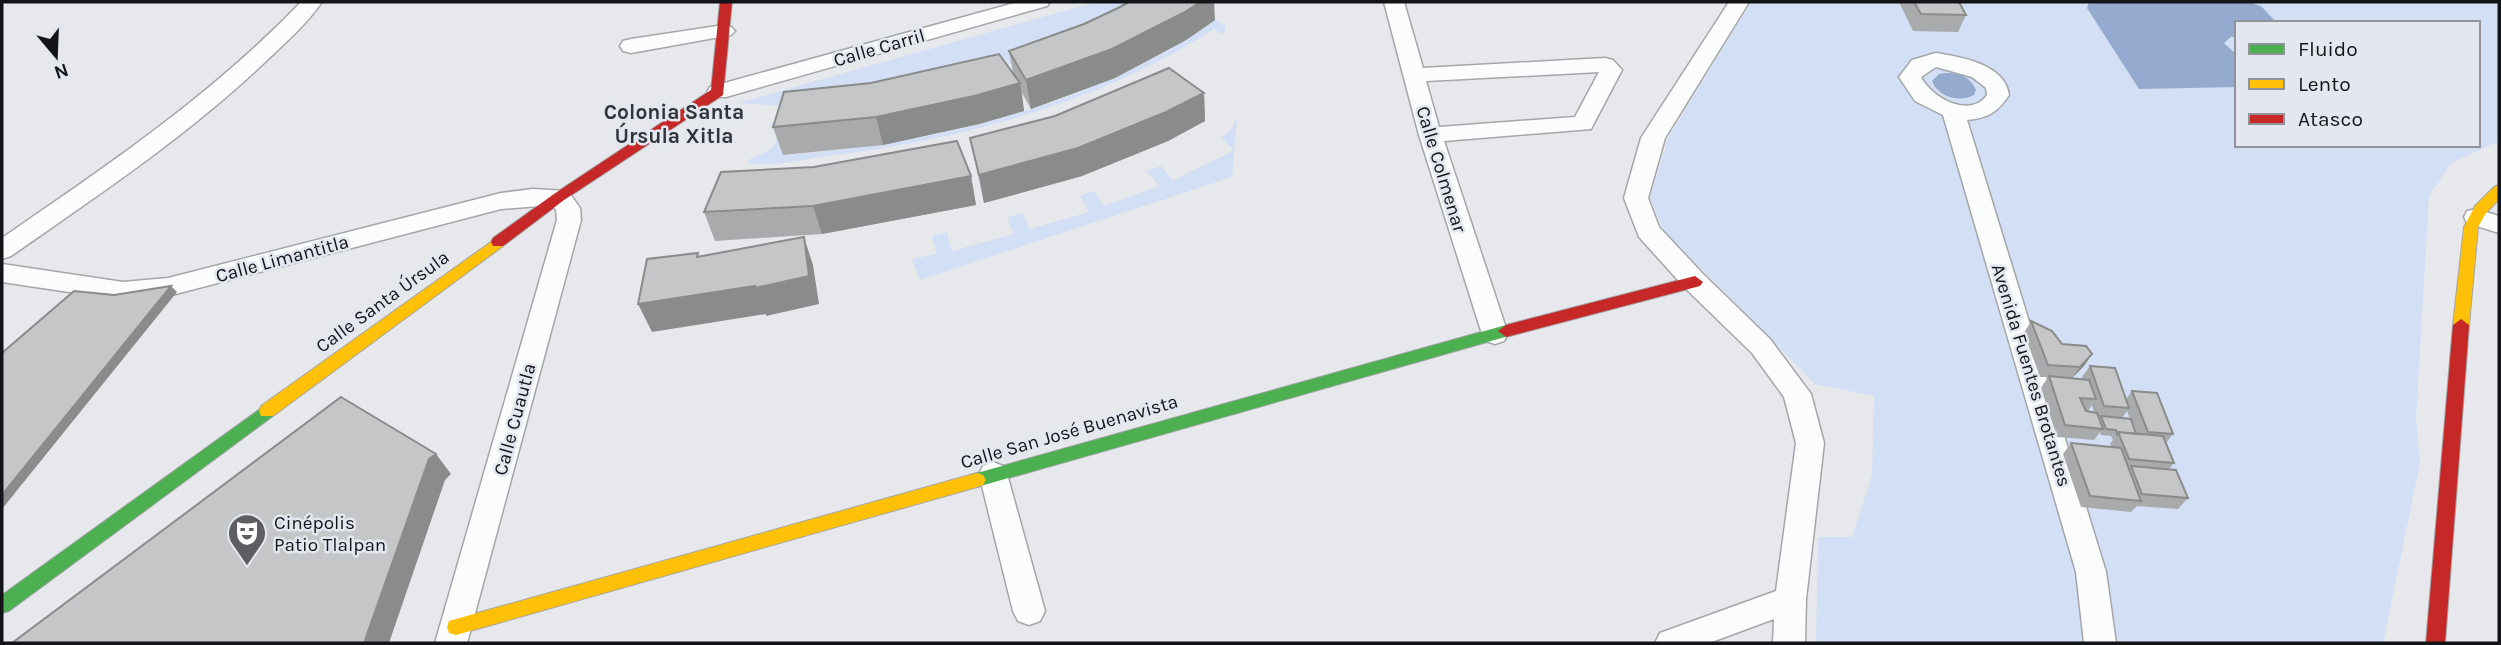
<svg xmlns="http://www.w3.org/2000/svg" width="2501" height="645" font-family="Karla,sans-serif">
<rect width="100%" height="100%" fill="#e6e8ec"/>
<path fill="#d2dff4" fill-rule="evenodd" d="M1096,2h55l-106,52 -87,26 -172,26 -48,-3z
M1751,2h748v139l-48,22 -22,33 -13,223 4,44 -37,180h-567l2,-106h34l20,-62 2,-79 -59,-12 -151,-153 -14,-33 18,-60zM2237,23h241v122h-241z
M1215,20l10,5v6l-3,3 -8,-5c-117,76 -256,111 -393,128 -19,3 -57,11 -74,5 10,-10 28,-8 30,-26l-7,-11 9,-7 5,37c150,-12 305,-47 431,-135z
M1237,118l-5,59 -312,103 -8,-21 25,-5 -5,-18 15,-4 5,19 62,-17 -7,-17 16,-4 7,16 59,-17 -9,-16 14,-5 10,15 55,-20 -12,-15 14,-5 12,14 58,-28 1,-4 -11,-10 10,-8z"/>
<path fill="#94aace" d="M2089,2h161l12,5 15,16h-40v14h-6l-7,6 13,12v32l-98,2 -52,-81z
M1939,74c15,-3 31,1 37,16l-2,5c-15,8 -36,2 -42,-14z"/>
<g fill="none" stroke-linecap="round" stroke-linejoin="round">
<defs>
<path id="street" d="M301,2h21c-16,23 -39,43 -59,62 -77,73 -166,132 -252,192l-9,3v-21c105,-72 210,-143 299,-236z
M1018,2h32l-3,4 -321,91h-16l-3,-5 3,-5z
M1384,2h20l19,66 182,-10 8,2 9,10 -31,59 -147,12 64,193 -4,7 -9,3 -9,-3 -4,-7 -63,-199zM1599,72l-24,45 -136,10 -13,-46z
M1729,2h20l-84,136 -17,60 11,29 45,48 66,64 41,55 13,49 -18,156 -1,44h-32l1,-24 -65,24h-54l5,-10 116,-42 20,-148 -12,-46 -32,-44 -66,-64 -47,-52 -15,-39 17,-60z
M724,25l7,2 4,4 -4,4 -100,18 -8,-2 -3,-5 3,-5 8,-2z
M1936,53c25,4 69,11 73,42 -11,17 -21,23 -42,25l139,452 10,71h-32l-8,-71 -133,-457 -28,-14 -16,-24 13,-17zM1936,67l36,10 14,11 1,7c-17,24 -55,3 -66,-18z
M533,189l35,2 12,17 1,12 -114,423h-32l122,-423 -1,-10 -4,-5 -51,4 -333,87 -45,4 -121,-18v-18l121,18 45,-4 333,-85z
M2476,209l23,7v17l-32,-10 -3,-6 3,-6z
M993,462l10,4 4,8 38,137 -5,10 -11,4 -11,-4 -5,-10 -34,-137 4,-8z"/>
<path id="fast" d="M1506,325l8,6 -2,4 -535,152 -6,-2 -3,-5 3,-5 6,-2z
M267,404l6,2 2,5 -2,5 -264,195 -7,2v-18z"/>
<path id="slow" d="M2499,185v14l-13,14 -8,14 -9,98 -8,6 -8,-6 11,-98 11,-21 19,-19z
M498,237l7,5 -2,4 -230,170h-12l-2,-5 2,-5z
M977,473l6,2 3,5 -3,5 -6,2 -521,148 -7,-2 -2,-6 2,-6 7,-2z"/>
<path id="jam" d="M720,2h12l-9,93 -159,105 -61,46h-10l-2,-4 2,-4 61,-44 157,-104z
M1695,276l8,6 -3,4 -194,51 -8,-6 8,-6z
M2461,319l8,6 -24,318h-19l27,-318z"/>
</defs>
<use href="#street" stroke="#a5a6a9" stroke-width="3"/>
<use href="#fast" stroke="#a5a6a9" stroke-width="2"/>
<use href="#slow" stroke="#a5a6a9" stroke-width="2"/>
<use href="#jam" stroke="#a5a6a9" stroke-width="2"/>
<use href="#street" fill="#fbfcfc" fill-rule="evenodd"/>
<use href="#fast" fill="#4caf50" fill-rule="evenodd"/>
<use href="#slow" fill="#ffc107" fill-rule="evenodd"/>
<use href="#jam" fill="#c62828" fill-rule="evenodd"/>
</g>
<path fill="#a9aaab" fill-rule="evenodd" d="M1899,2h60l7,13 -8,17 -45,-1z
M1215,20l-29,20 -71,38 -84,31 -9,-16 2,18 -45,13 -96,21 -100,10 -10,-28 240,-55 -4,-21z
M1204,93l1,28 -37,20 -86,35 -98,27 -14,-65z
M971,176l5,29 -154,29 -107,7 -11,-29z
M2031,321l31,23 30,10 -8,12 -12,12 11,2 -1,-3 8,-11 36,33 6,-8 41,43 -7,9 8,20 -5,6 19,29 -10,11 -41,-3 -6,6 -50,-5 -18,-53 8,-11 40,4 -1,-3 3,-4 -2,-4 -10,-1 -1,-3 -6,8 -37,-3 -16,-49 7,-11h-8l-16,-44zM2092,405l2,7 -8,-1h-1h3zM2127,411l3,8 -8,-1z"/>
<path fill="#8a8b8b" d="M1200,2h14l1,18 -29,20 -71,38 -84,31 -5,-29z
M1020,83l4,28 -45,13 -96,21 -7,-28z
M1204,93l1,28 -37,20 -86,35 -98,27 -5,-28z
M971,176l5,29 -154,29 -9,-28z
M804,237l9,28 6,39 -53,12v-2l-114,18 -14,-28z
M171,286l6,6 -175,217v-14z
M2092,354l-8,12 -12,12 8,-11z
M436,454l15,20 -6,6 -56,163h-25l65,-184z"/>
<path fill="#c5c6c7" stroke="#8a8b8b" stroke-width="2" d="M1129,2h71l-15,10 -73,37 -86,31 -17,-29 75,-27 34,-16z
M1914,2h45l7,13 -45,-1z
M999,54l21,29 -46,13 -98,21 -103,10 11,-35 87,-9z
M1169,68l35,25 -38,19 -88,36 -99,27 -9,-37 85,-22z
M957,141l14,35 -158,30 -109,6 17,-40 93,-5z
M804,237l5,39 -54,12v-2l-117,18 9,-45 51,-6 -1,4z
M171,286l-169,209v-142l72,-62 40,4z
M2031,321l21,10 10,13 24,2 6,8 -12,13 -32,-2z
M2090,366l25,2 14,40 -25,-2z
M2049,376l40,4 7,19 -16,-1 6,13 11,2 6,16 -38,-4z
M2132,391l25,2 16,41 -25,-2z
M341,397l95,57 -7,5 -65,184h-352z
M2101,416l30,3 5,15 -18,-2 -1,2 -1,-4 -10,-1z
M2118,432l45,4 11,27 -45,-4z
M2071,443l50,5 20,53 -51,-5z
M2131,466l45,4 12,28 -46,-4z"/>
<defs>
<symbol id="theatre-pin" viewBox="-11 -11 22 30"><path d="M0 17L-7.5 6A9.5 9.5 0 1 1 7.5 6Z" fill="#5d5e62" stroke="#e3e7ef"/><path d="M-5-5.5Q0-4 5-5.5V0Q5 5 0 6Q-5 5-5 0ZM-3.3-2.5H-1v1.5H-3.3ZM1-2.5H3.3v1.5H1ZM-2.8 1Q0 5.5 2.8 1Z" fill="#fff"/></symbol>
</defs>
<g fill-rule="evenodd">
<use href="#theatre-pin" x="225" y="511" width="44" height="60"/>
</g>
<g text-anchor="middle" stroke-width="5" stroke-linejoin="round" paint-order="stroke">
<g font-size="19" fill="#131417" stroke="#e3e7ef">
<text transform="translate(879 47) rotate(-16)" y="7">Calle Carril</text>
<text transform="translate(1442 169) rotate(73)" y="7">Calle Colmenar</text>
<text transform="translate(282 258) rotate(-15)" y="7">Calle Limantitla</text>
<text transform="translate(382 301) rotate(-36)" y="7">Calle Santa Úrsula</text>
<text transform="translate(2032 375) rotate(73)" y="7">Avenida Fuentes Brotantes</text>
<text transform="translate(514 419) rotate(-75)" y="7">Calle Cuautla</text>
<text transform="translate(1069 431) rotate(-16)" y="7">Calle San José Buenavista</text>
</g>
<g font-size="19" fill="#131417" stroke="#e3e7ef" text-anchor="start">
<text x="274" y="529">Cinépolis<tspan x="274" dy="22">Patio Tlalpan</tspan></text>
</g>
<g font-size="21" font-weight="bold" fill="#31353a" stroke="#e3e7ef">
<text x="674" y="119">Colonia Santa<tspan x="674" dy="24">Úrsula Xitla</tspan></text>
</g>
</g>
<rect width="2501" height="645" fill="none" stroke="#131417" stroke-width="7"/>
<rect x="2235" y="21" width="245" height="126" fill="#e3e7ef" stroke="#909399" stroke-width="2"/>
<rect x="2249" y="44" width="35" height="10" fill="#4caf50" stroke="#909399" stroke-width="2"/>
<text x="2298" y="56" font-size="21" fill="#131417">Fluido</text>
<rect x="2249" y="79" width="35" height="10" fill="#ffc107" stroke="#909399" stroke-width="2"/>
<text x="2298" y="91" font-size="21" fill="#131417">Lento</text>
<rect x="2249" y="114" width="35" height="10" fill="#c62828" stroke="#909399" stroke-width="2"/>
<text x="2298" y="126" font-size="21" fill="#131417">Atasco</text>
<g transform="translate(56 56) rotate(161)" stroke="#e3e7ef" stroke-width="5" paint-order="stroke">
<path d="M0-5L12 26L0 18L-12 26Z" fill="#131417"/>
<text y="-10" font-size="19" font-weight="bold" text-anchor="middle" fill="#131417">N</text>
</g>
</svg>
